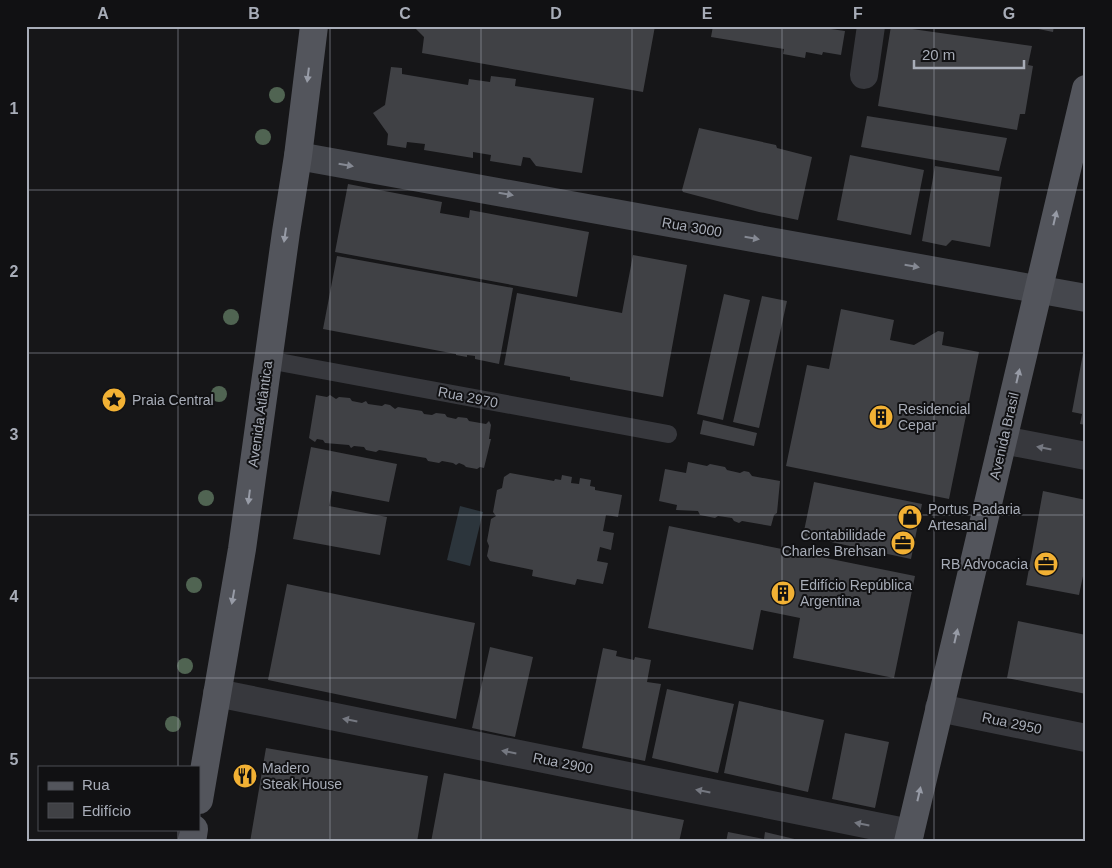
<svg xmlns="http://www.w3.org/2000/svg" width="1112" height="868" font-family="Helvetica,sans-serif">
<rect width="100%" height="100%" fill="#161618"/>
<path fill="#2c353c" d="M460,506l23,6 -13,54 -23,-6z"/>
<path fill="#404145" d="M413,26h242l-12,66 -221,-39 2,-16z
M713,26h111v2l21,3 -4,24 -18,-3 -1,3 -16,-3 -1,6 -22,-4 1,-5 -73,-12z
M891,26l141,20 -4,19 5,1 -8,48h-5l-3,16 -139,-24z
M1024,26h30l-1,6z
M391,67l11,1v6l66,11 1,-6 21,3 1,-6 25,3 -1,7 79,12 -12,75 -46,-7 -6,-8 -7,-1 -2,9 -31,-5 1,-6 -18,-3v6l-49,-8 1,-6 -18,-2 -1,6 -19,-3 1,-11 -15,-21 12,-8z
M867,116l140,22 -8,33 -138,-24z
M699,128l77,17 1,3 35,9 -14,63 -39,-8 -76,-20 -1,-2z
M850,155l74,15 -13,65 -74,-15z
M935,166l67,11 -12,70 -38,-7 -6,6 -24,-5z
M348,184l94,18 -2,11 29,5 1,-8 119,22 -12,65 -242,-45z
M633,255l54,10 -24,132 -93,-17v-3l-66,-12 13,-72 105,20z
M337,256l176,32 -14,76 -24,-5v-3l-8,-1v2l-11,-2v-1l-133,-25z
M724,294l26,6 -27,120 -26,-6z
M762,296l25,5 -28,127 -26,-6z
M841,309l53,11 -4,20 24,5 24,-14 6,1 -2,13 37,7 -30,147 -163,-33 21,-101 22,4z
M1085,343h1v82l-6,-1 2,-10 -10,-2z
M316,395l11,2 3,-2 6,4 3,-2 11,1 2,3 10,2 4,-2 2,3 14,2 3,-2 5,1 5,4 3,-2 24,4 2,3 8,1 4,-2 9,1 2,3 9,2 2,-2 9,1 2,3 17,3 3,-3 2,4 -2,14h2l-7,29 -4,-1 -3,2 -11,-2 -2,-2 -5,-2 -3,2 -3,-2 -11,-2 -3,2 -11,-2 -2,-3 -47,-8 -3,2 -10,-2 -2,-3 -10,-1 -3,2 -2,-3 -24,-2 -2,-3 -6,-1 -2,3 -6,-4z
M703,420l54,13 -3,13 -54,-12z
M311,447l86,17 -8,38 -57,-11 -3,15 58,11 -7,38 -87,-16z
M688,462l19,4 3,-2 15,3 2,3 13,3 4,-2 5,1 3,4 28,5 -3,32 -3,2 -3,11 -29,-5 -3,2 -5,-2 -2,-3 -14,-2 -3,2 -15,-3 -2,-4 -22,-1 1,-5 -18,-4 6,-32 21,4z
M510,473l44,8 1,-2 6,1 1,-5 10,2 -1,6 8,1 1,-6 11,2 -1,6 5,1v3l27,5 -4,22 -12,-2 -3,16 11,2 -3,17 -11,-3 -3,14 11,2 -5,21 -26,-5 -2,6 -43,-9 1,-6 -43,-9 -3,-5 2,-10 -2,-5 4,-22 5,-3 -3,-4 4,-22 5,-2 2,-11z
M814,482l108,22 -11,55 -108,-23z
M1043,491l43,9v62l-7,33 -53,-10z
M669,526l246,50 -21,102 -101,-20 7,-40 -39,-8 -8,40 -105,-22z
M287,584l188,39 -19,96 -188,-39z
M1018,621l68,14v59l-79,-16z
M490,647l43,10 -18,80 -43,-9z
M603,648l14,3 -1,5 18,4 1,-3 16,3 -4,22 14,2 -16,77 -63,-13z
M667,689l67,15 -16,69 -66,-15z
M739,701l85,19 -16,72 -84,-19z
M845,733l44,9 -14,66 -43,-9z
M266,748l162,28 -11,66h-167z
M444,773l240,47 -5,22h-248z
M728,832l36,7 1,-7 42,10h-81z"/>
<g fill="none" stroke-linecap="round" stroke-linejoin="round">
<path stroke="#37383d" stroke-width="18" d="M268,360l400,74"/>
<path stroke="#37383d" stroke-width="28" d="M864,75l7,-49
M1003,440l83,16
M217,693l693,140
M939,708l147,30"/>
<path stroke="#45474d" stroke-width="28" d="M298,156l788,142"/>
<path stroke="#53555c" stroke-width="28" d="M199,800l43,-251 44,-317 12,-76 16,-130
M192,842l2,-13
M908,842l178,-753"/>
</g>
<g fill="#506452">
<circle cx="277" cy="95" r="8"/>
<circle cx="263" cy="137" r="8"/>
<circle cx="231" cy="317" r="8"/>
<circle cx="219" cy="394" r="8"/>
<circle cx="206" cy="498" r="8"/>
<circle cx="194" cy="585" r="8"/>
<circle cx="185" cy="666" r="8"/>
<circle cx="173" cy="724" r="8"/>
</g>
<defs><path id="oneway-solid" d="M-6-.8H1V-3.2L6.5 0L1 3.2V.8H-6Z" transform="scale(1.25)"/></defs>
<g fill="#979ba6">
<use href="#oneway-solid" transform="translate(308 75) rotate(97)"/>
<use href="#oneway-solid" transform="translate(1055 218) rotate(-77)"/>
<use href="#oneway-solid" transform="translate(285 235) rotate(98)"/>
<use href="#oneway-solid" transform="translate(1018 376) rotate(-77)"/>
<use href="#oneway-solid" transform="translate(249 497) rotate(97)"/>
<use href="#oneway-solid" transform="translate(233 597) rotate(100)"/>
<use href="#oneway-solid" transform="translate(956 636) rotate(-77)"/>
<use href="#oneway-solid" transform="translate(919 794) rotate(-77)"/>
</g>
<g fill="#858993">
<use href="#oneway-solid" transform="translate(346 165) rotate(10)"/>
<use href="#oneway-solid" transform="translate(506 194) rotate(10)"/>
<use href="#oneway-solid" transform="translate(752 238) rotate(10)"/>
<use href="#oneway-solid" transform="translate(912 266) rotate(10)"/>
</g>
<g fill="#757881">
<use href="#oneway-solid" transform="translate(1044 448) rotate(-169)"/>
<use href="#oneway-solid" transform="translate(350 720) rotate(-169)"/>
<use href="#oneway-solid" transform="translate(509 752) rotate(-169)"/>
<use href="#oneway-solid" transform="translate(703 791) rotate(-169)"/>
<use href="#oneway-solid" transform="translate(862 824) rotate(-169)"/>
</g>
<path fill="none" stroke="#a8adb8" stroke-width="1" stroke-opacity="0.55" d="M178,26v741M330,26v816M481,26v816M632,26v816M782,26v816M934,26v816M26,190h1060M26,353h1060M26,515h1060M26,678h1060M178,829v13"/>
<defs>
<symbol id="sight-disc" viewBox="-11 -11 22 22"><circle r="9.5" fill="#f2b134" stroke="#111113"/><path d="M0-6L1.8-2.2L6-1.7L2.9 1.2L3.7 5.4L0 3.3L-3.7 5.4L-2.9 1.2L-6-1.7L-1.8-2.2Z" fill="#111"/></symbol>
<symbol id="building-disc" viewBox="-11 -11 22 22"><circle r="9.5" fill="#f2b134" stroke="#111113"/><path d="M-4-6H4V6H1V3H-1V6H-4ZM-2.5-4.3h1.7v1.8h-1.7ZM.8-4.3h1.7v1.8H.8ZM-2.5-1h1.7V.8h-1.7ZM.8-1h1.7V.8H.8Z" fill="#111"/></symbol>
<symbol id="shop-disc" viewBox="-11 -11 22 22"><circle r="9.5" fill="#f2b134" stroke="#111113"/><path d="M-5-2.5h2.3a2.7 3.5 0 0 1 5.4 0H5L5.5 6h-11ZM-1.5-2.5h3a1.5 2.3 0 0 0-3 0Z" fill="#111"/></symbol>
<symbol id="office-disc" viewBox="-11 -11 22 22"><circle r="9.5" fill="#f2b134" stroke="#111113"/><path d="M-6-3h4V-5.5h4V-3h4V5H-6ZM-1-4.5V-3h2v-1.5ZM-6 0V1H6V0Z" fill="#111"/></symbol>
<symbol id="restaurant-disc" viewBox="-11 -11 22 22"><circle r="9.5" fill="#f2b134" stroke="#111113"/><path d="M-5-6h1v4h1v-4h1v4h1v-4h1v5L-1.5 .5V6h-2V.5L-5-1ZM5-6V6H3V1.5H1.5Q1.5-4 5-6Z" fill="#111"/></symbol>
</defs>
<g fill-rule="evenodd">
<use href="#sight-disc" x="100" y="386" width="28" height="28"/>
<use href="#building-disc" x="867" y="403" width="28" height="28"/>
<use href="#shop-disc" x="896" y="503" width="28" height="28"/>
<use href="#office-disc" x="889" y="529" width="28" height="28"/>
<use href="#office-disc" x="1032" y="550" width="28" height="28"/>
<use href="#building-disc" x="769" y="579" width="28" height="28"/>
<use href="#restaurant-disc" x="231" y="762" width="28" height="28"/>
</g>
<g text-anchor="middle" stroke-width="4" stroke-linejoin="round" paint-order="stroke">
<g font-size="14" fill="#a8adb8" stroke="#111113">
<text transform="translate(692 227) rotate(10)" y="5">Rua 3000</text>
<text transform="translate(468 397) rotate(11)" y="5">Rua 2970</text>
<text transform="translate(260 414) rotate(-82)" y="5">Avenida Atlântica</text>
<text transform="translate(1004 436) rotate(-77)" y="5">Avenida Brasil</text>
<text transform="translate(1012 723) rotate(12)" y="5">Rua 2950</text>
<text transform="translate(563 763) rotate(11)" y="5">Rua 2900</text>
</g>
<g font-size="14" fill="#a8adb8" stroke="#111113" text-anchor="start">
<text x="132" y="405">Praia Central</text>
<text x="898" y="414">Residencial<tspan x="898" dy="16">Cepar</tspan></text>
<text x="928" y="514">Portus Padaria<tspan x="928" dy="16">Artesanal</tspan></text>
<text x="886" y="540" text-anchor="end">Contabilidade<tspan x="886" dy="16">Charles Brehsan</tspan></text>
<text x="1028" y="569" text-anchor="end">RB Advocacia</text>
<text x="800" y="590">Edifício República<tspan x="800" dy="16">Argentina</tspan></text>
<text x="262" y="773">Madero<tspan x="262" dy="16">Steak House</tspan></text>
</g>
</g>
<rect width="1112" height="868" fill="none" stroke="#111113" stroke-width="55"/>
<rect x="38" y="766" width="162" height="65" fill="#111113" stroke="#4d4f55"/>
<rect x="48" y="782" width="25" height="8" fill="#53555c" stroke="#4d4f55"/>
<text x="82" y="790" font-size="15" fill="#a8adb8">Rua</text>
<rect x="48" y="803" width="25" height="15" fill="#404145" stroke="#4d4f55"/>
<text x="82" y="816" font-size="15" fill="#a8adb8">Edifício</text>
<path d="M914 60v8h110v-8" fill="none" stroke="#a8adb8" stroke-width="2.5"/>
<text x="922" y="60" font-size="15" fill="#a8adb8" stroke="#111113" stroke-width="4" paint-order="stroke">20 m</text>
<rect x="28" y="28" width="1056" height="812" fill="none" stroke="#a8adb8" stroke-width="2"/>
<g font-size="16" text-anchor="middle" font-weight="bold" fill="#a8adb8">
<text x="103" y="19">A</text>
<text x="254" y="19">B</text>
<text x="405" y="19">C</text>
<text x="556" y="19">D</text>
<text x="707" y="19">E</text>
<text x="858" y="19">F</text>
<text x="1009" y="19">G</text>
<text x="14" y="114">1</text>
<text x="14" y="277">2</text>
<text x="14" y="440">3</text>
<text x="14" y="602">4</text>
<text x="14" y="765">5</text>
</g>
</svg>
